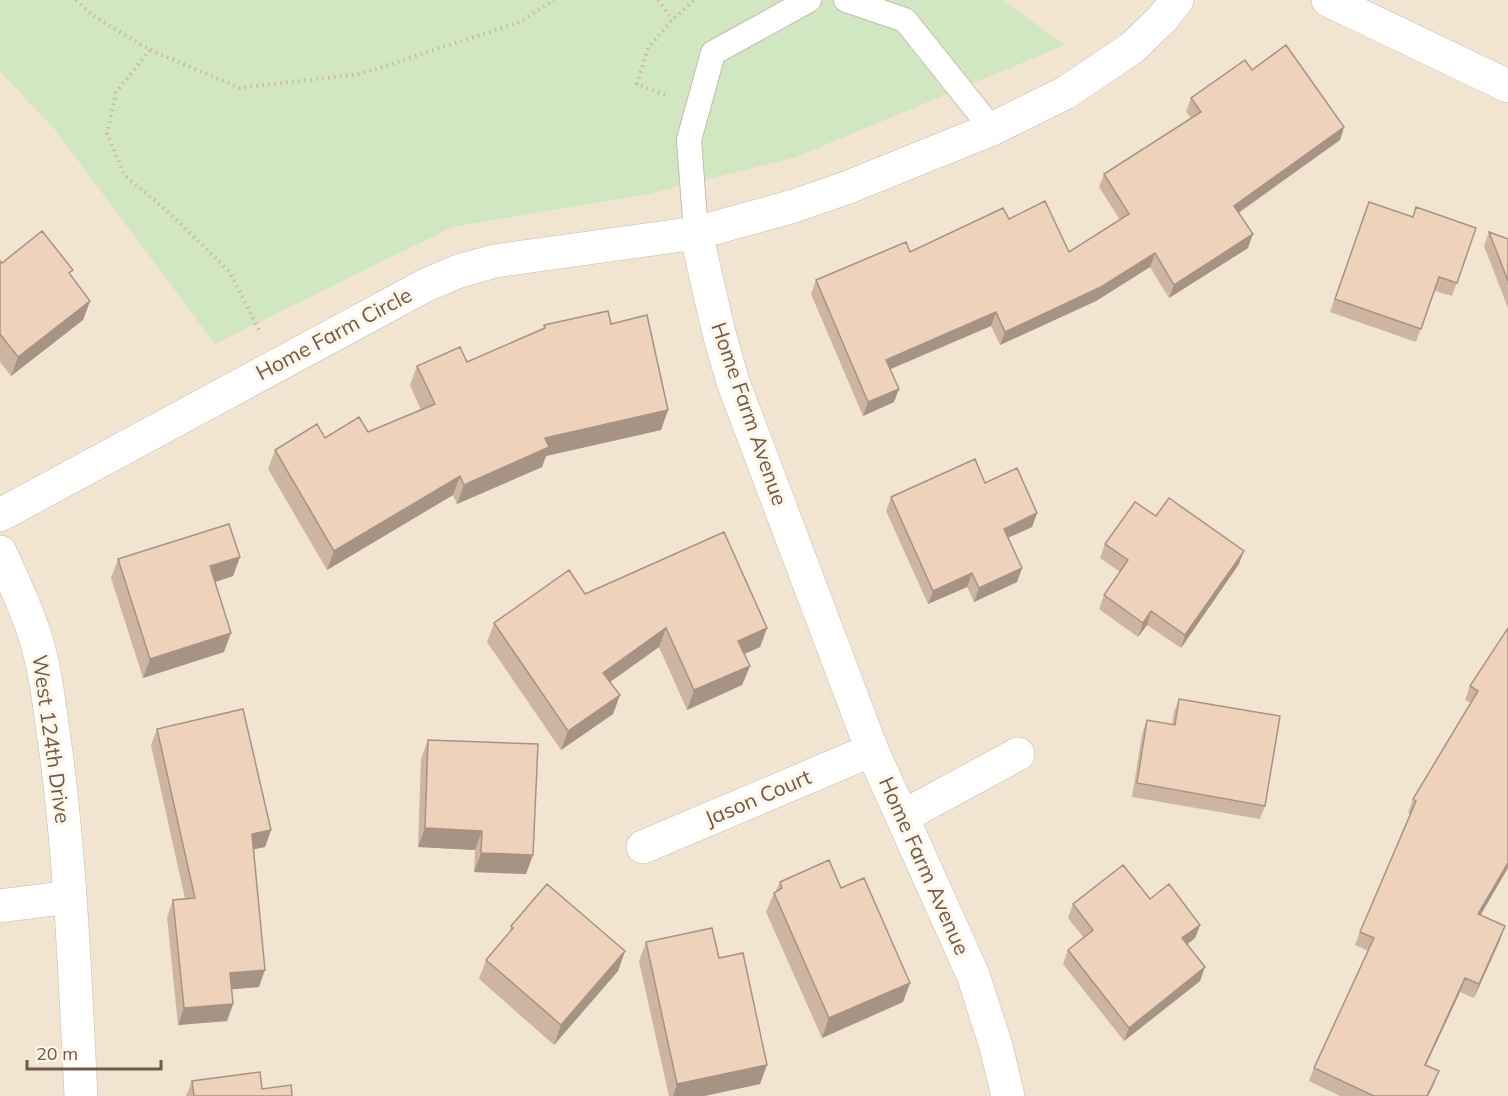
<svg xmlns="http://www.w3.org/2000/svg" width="1508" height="1096" font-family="Mulish,sans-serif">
<rect width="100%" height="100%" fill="#faf2e3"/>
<path fill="#f1e4d1" d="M0,0h1508v1096h-1508z"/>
<path fill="#d0e7c2" d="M0,0h1002l63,45 -269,112 -152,38 -192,32 -237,117 -159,-213 -56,-60z"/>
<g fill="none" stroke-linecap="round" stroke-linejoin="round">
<defs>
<path id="service" d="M846,0l59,20 87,109
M696,233l-7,-93 24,-87 96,-53"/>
<path id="minor" d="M1328,0l180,86
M696,233l23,100 14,49 139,368 101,225 23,71 12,50
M0,515l426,-230 33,-14 36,-10 201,-28 98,-27 52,-18 146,-59 73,-36 67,-45 30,-29 15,-19
M0,552c13,28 26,55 35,84 12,38 15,77 21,116 15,114 19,229 25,344
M902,817l116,-63
M643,847l229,-97
M0,906l70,-9"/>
</defs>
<use href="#service" stroke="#cabaaa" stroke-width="26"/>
<use href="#minor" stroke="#cabaaa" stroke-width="34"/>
<path stroke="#d2b5a0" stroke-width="4" stroke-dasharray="1.5 4.5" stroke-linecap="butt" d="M76,0l16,15 58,35 90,38 120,-14 160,-52 34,-22
M658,0l14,20
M150,50l-34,42 -9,42 18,42 41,34 63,61 30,59
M665,95l-28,-11 11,-36 24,-28 22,-20"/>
<use href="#service" stroke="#fff" stroke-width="24"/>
<use href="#minor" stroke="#fff" stroke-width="33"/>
</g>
<path fill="#cdb5a2" d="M1252,70l92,57 -4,13 -101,73 9,35 -79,50 -19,-31 -54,34 -96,44 -9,-19 -100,43 3,33 -31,14 -52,-122 5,-14 94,-28 99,-33 60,33 51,-32 -21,-33 5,-13 87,-56 -5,-6 5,-14z
M1369,202l44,15 3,-10 60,21 -24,68 -17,-5 -19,51 -86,-30z
M1489,232l19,7v69l-24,-62z
M0,261l2,2 69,13 19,25 -7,19 -72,56 -11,-14z
M611,324l57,86 -7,20 -115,26 -4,11 -85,37 -4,-9 -126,75 -59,-101 7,-19 50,-12 43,-6 53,-22 -11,-25 7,-19 50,-4 76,-33 1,-4z
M985,483l52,30 -5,14 -24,11 14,30 -5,14 -43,20 -7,-15 -39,17 -42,-93 5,-14z
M1156,516l83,48 -58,84 -34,-23 -9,12 -39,-28 5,-14 16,-23 -20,-14 5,-14z
M240,557l-7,19 -18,6 9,70 -81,26 -32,-100 7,-19z
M494,623l273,5 -7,19 -16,7 6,12 -8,19 -55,25 -28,-63 -49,35 10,13 -7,19 -52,36 -74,-108z
M1508,628l-28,287 20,25 -26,58 -14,-6 -34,73 8,19 -6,12h-88l-31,-15 5,-13 54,-117 -13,-6 5,-13 50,-118 -2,-1 5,-14 58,-96 -6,-3 5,-14z
M1179,699l86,107 -5,13 -128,-22 10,-63 5,-14 25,5 2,-13z
M157,729l114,101 -6,17 -11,2 5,138 -27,2 1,15 -6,17 -49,4 -11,-108 6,-17 12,-1 -34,-154z
M428,740l98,134 -52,-2 1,-22 -57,-3 3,-88z
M780,882l61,6 69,95 -7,19 -81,36 -56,-126 8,-19 2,-2z
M1150,899l50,26 -5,13 -8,7 18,22 -5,14 -76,60 -61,-77 5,-14 16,-12 -16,-20 5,-14z
M511,926l114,25 -7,20 -64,74 -75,-66 7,-19 23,-26z
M646,942l73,16 41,126 -56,12h-35l-30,-135z
M192,1081l70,8 30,7h-106z"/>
<path fill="#a79384" d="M1344,127l-4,13 -111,79 5,-13z
M1253,234l-5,14 -79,50 5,-13z
M1155,253l-5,14 -54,34 -96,44 5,-13z
M90,301l-7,19 -72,56 7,-19z
M996,312l-5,14 -110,47 5,-13z
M899,389l-5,13 -31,14 5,-14z
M668,410l-7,20 -115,26 -4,11 -85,37 7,-19 81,-47z
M460,476l-7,19 -126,75 7,-19z
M1037,513l-5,14 -33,15 5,-13z
M1244,551l-5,13 -58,84 4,-13z
M240,557l-7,19 -30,10 7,-20z
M1022,568l-5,14 -43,20 5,-14z
M972,573l-5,14 -39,17 5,-13z
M1151,611l-4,14 -9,12 5,-14z
M666,628l-7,19 -63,45 7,-19z
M767,628l-7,19 -29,13 7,-19z
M231,633l-7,19 -81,26 7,-19z
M750,666l-8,19 -55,25 7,-20z
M620,695l-7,19 -52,36 7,-19z
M425,828l57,3 -7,19 -57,-3z
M271,830l-6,17 -19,4 6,-17z
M481,853l52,2 -7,19 -52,-2z
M1508,863v5l-35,60 5,-14z
M1200,925l-5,13 -18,14 5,-14z
M1505,926l-5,14 -26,58 5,-14z
M625,951l-7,20 -64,74 7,-20z
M1205,967l-5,14 -76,60 5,-13z
M265,970l-6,17 -35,3 6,-17z
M1465,978l-5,14 -40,86 5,-13z
M910,983l-7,19 -81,36 7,-20z
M233,1004l-6,17 -49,4 6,-17z
M767,1065l-7,19 -56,12h-31l4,-12z
M1439,1071l-5,13 -6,12h-1z"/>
<path fill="#eed2bc" stroke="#a79384" stroke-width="1.5" d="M1286,45l58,82 -110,79 19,28 -79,51 -19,-32 -54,34 -96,45 -9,-20 -110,48 13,29 -31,13 -52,-122 90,-38 4,10 93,-44 6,11 36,-18 24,51 60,-38 -25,-40 97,-62 -10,-14 54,-38 7,10z
M1369,202l44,15 3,-10 60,21 -19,55 -18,-6 -18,52 -86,-30z
M42,231l31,39 -4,3 21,28 -72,56 -18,-23v-73l2,2z
M1489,232l19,7v42z
M608,311l3,13 36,-9 21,95 -123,28 4,9 -85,38 -4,-9 -126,75 -59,-101 42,-26 8,14 34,-21 9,15 67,-28 -18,-38 43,-19 7,15 78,-34 -1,-3z
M975,459l10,24 32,-15 20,45 -33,16 18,39 -43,20 -7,-15 -39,18 -42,-94z
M1169,498l75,53 -59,84 -34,-24 -8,12 -39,-28 24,-35 -23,-16 30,-42 21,14z
M229,524l11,33 -30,9 21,67 -81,26 -32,-100z
M724,532l43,96 -29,13 12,25 -56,24 -28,-62 -63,45 17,22 -52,36 -74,-108 75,-53 16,24z
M1508,628v235l-30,51 27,12 -26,58 -14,-6 -40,87 14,6 -12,25h-53l-60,-28 60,-130 -14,-6 56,-131 -3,-2 65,-108 -8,-5z
M1179,699l101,17 -15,90 -128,-23 10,-63 28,5z
M243,709l28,121 -19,4 13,136 -35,3 3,31 -49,4 -11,-108 22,-2 -38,-169z
M428,740l110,4 -5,111 -52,-2 1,-22 -57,-3z
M829,860l12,28 23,-10 46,105 -81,35 -55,-125 8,-5 -2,-6z
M1123,865l27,34 19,-15 31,41 -18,13 23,29 -76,61 -61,-78 25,-20 -20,-26z
M547,884l78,67 -64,74 -75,-65 27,-32 -2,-2z
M712,928l7,30 24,-5 24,112 -90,19 -31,-142z
M260,1072l2,17 29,-4 1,11h-98l-2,-15z"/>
<g text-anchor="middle" stroke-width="6" stroke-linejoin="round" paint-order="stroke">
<g font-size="21" fill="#70594b" stroke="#fef6e8">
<text transform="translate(334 334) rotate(-28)" y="7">Home Farm Circle</text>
<text transform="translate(749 414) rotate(71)" y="7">Home Farm Avenue</text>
<text transform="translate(51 739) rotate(82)" y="7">West 124th Drive</text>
<text transform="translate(758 798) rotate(-23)" y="7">Jason Court</text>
<text transform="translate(924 866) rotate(66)" y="7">Home Farm Avenue</text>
</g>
</g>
<path d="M27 1060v9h134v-9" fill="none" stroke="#70594b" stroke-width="3"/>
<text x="36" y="1060" font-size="18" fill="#70594b" stroke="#fef6e8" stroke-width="4.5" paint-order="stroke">20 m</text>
</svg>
